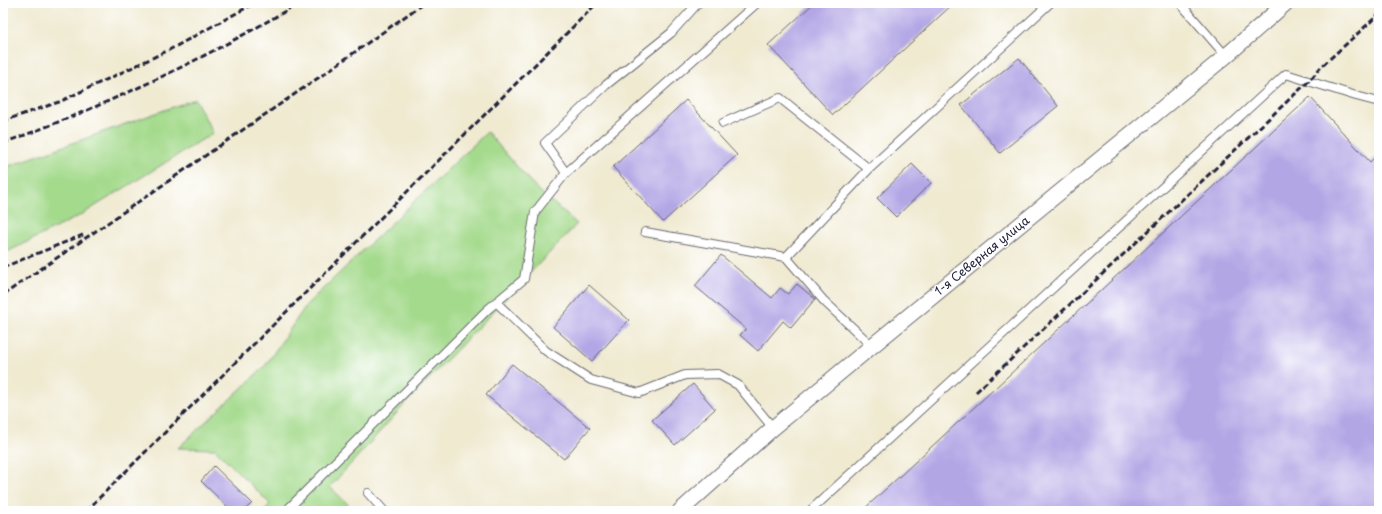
<svg xmlns="http://www.w3.org/2000/svg" width="1382" height="514" font-family="'Playpen Sans',sans-serif">
<rect width="100%" height="100%" fill="#fff"/>
<filter id="ink" filterUnits="userSpaceOnUse"><feTurbulence type="fractalNoise" baseFrequency=".025" numOctaves="2"/><feDisplacementMap in="SourceGraphic" scale="8" xChannelSelector="R" yChannelSelector="G"/><feConvolveMatrix kernelMatrix="1 2 1 2 8 2 1 2 1" color-interpolation-filters="sRGB"/></filter>
<filter id="wash" filterUnits="userSpaceOnUse"><feTurbulence type="fractalNoise" baseFrequency=".012" numOctaves="4" result="noise"/><feDisplacementMap in="SourceGraphic" scale="16" xChannelSelector="R" yChannelSelector="G"/><feGaussianBlur stdDeviation="0.9" result="paint"/><feColorMatrix in="noise" values="0 0 0 0 0 0 0 0 0 0 0 0 0 0 0 0 0 1.4 0 .05"/><feComposite in="paint" operator="in"/></filter>
<g filter="url(#wash)">
<rect width="100%" height="100%" fill="#f0ead1"/>
<path fill="#a4da8c" stroke="#637e64" d="M195,99l18,34 -132,82 -78,39v-86z
M487,132l48,55 42,37 -174,182 -73,81 25,24h-92l7,-7 -55,-55 -37,-1 87,-82 42,-62z"/>
<g id="blocks">
<path fill="#b2a6e5" d="M814,3h140l-121,112 -65,-70z
M1019,58l39,48 -58,47 -39,-48z
M1310,97l60,65 9,-9v358h-517z
M686,100l51,55 -74,67 -50,-55z
M912,164l19,19 -35,34 -19,-19z
M721,255l51,43 8,-10 8,6 9,-10 18,15 -24,29 -8,-7 -25,30 -18,-16 6,-6 -51,-43z
M589,285l40,35 -37,41 -39,-34z
M512,364l78,64 -26,31 -78,-64z
M693,384l22,25 -40,36 -23,-25z
M214,466l38,37 -8,8h-12l-31,-30z"/>
</g>
</g>
<g filter="url(#ink)">
<use href="#blocks" fill-opacity="0" stroke="#6a6870" stroke-width="1"/>
<g fill="none" stroke-linecap="round" stroke-linejoin="round">
<defs>
<path id="service" d="M1180,3l46,53
M723,123l57,-25 89,71
M566,173l191,-170
M645,232l141,25
M496,302l50,49 45,29 48,13 46,-18 33,-1 20,11 35,43
M872,346l-48,-45 -38,-44 83,-88 181,-166
M368,493l16,18
M286,511l201,-201 37,-31 11,-67 31,-39 -21,-30 61,-58 65,-52 27,-30
M810,511l476,-437 70,22 23,6"/>
<path id="minor" d="M680,511l93,-83 99,-82 354,-290 60,-53"/>
</defs>
<use href="#service" stroke="#6a6870" stroke-width="10"/>
<use href="#minor" stroke="#6a6870" stroke-width="17"/>
<use href="#service" stroke="#fff" stroke-width="8"/>
<use href="#minor" stroke="#fff" stroke-width="15"/>
<path stroke="#22223b" stroke-width="3" stroke-dasharray="6 3" stroke-linecap="butt" d="M3,121l56,-19 110,-52 86,-47
M3,143c103,-37 202,-84 296,-140
M3,268l13,-6 67,-27
M3,295l318,-219 103,-73
M976,392l333,-311 12,-14 58,-53
M86,511l511,-508"/>
</g>
</g>
<g text-anchor="middle" stroke-width="3" stroke-linejoin="round" paint-order="stroke">
<g font-size="12" fill="#22223b" stroke="#fff">
<text transform="translate(982 256) rotate(-39)" y="4">1-я Северная улица</text>
</g>
</g>
<rect width="1382" height="514" fill="none" stroke="#fff" stroke-width="16"/>
</svg>
